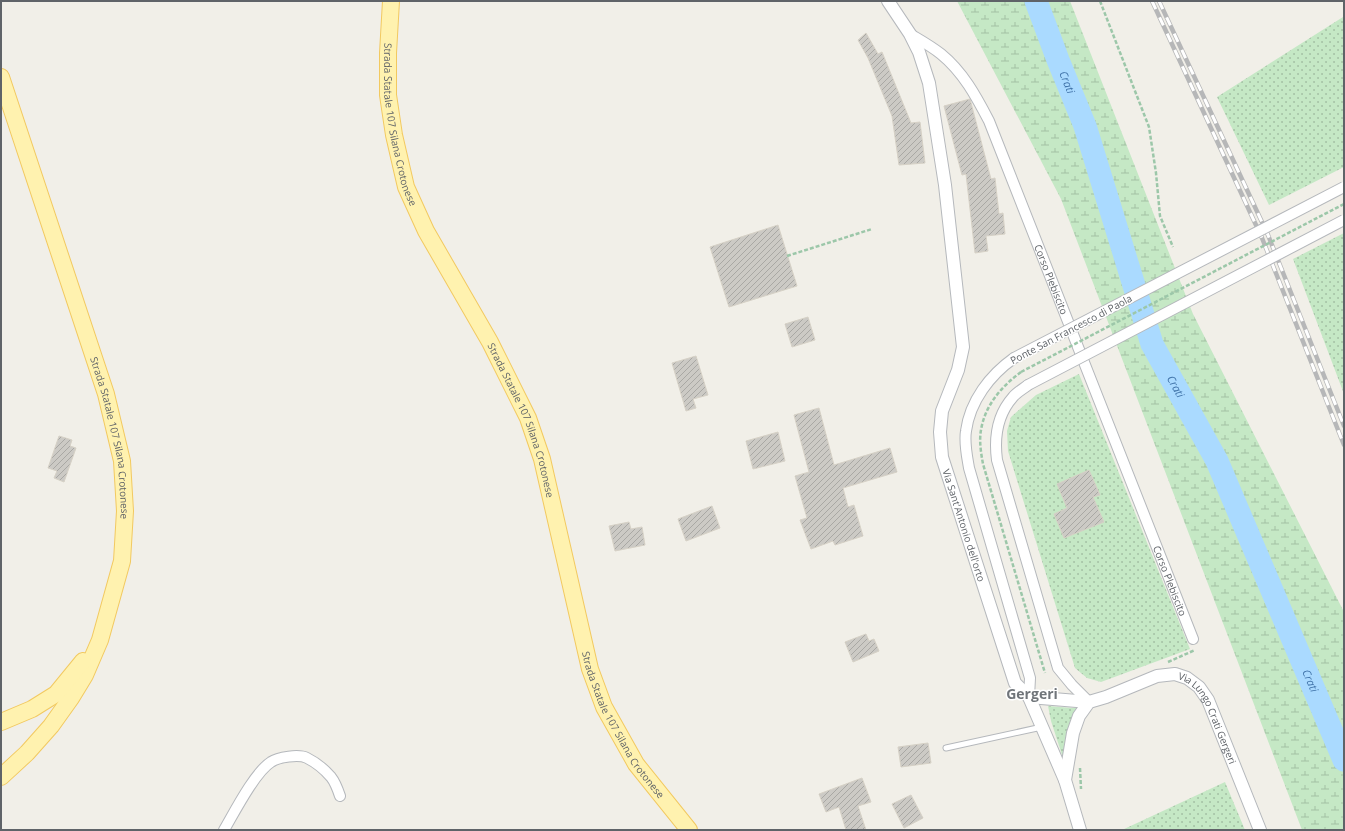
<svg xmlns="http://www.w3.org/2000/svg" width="1345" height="831" font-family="'Open Sans',sans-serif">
<defs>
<pattern id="grass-dots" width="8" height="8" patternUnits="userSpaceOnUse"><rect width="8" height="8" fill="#c5e8c5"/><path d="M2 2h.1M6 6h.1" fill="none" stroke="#a3c0a4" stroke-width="1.8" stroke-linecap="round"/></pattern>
<pattern id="wetland-marsh" width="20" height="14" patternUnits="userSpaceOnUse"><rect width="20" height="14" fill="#c5e8c5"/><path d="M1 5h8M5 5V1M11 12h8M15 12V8" fill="none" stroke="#a3c0a4"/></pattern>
<pattern id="building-hatch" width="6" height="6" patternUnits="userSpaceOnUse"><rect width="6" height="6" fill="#cccac5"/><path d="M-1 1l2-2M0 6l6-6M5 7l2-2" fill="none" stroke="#a9a8a4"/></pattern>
</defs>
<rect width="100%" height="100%" fill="#f1efe8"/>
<path fill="url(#grass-dots)" d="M1343,17l1,150 -75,38 -52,-108z
M1344,233v161l-51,-135z
M1079,374l111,275 -89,33 -14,-4 -12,-10 -67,-217 -1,-20 4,-14 25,-22z
M1048,706l24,2 8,-1 -16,49 -2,-1 -11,-34z
M1225,782l20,48h-123z"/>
<path fill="url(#wetland-marsh)" d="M957,1h113l123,313 151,298v218h-42l-241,-631z"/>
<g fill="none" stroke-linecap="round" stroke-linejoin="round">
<path stroke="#aadaff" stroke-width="23" id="s1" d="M1036,1l22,59 27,66 67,218 65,117 127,299"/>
</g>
<path fill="url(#building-hatch)" stroke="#d6d1c6" d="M866,33l12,21 4,-2 29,71 9,-1 5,41 -26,2 -7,-49 -24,-58 -10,-18z
M970,99l21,80 4,-1 4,36 4,-1 2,21 -19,2 2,15 -13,2 -9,-79 -4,1 -18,-69z
M778,225l19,61 -68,21 -19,-60z
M808,317l7,23 -23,7 -7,-23z
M696,356l12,39 -15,4 3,9 -10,3 -14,-48z
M819,408l15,57 56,-17 7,24 -54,16 5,19 6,-2 9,31 -28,9 -2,-4 -22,8 -11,-29 7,-2 -12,-42 14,-4 -15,-57z
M778,432l7,29 -32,8 -7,-28z
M59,436l13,4 -2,6 6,2 -12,34 -10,-4 3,-7 -9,-3z
M1089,470l11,25 -7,2 11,25 -40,16 -10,-24 13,-6 -10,-24z
M712,506l8,22 -34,13 -8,-22z
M629,522l2,7 11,-2 3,18 -30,6 -6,-25z
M866,634l3,7 5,-2 5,12 -26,11 -8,-20z
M928,743l3,20 -30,4 -3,-20z
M862,778l9,24 -13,4 8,24h-20l-7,-23 -13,5 -7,-18z
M911,795l12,23 -19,10 -12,-24z"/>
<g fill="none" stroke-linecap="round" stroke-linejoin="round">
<defs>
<path id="service" d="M946,748l96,-21"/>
<g id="minor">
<path id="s2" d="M910,34c10,6 21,12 31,20 22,18 35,42 48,67l204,518"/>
<path d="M1014,358c-24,17 -44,43 -48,73 -2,12 1,25 3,37l61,210 -1,19"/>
<path d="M1028,385c-5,4 -11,7 -15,12 -16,18 -19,40 -16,63l61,208 14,17 17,17"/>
<path d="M224,830c10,-17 31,-58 47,-68 7,-5 28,-8 36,-4 8,4 18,12 24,19 4,5 7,13 9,19"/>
</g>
<g id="tertiary">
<path id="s3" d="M888,1l22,33 9,18 10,31 16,102 18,162 -5,23 -16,41 -2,21 2,25 73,226 14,14 36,83"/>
<path d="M1029,697l60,5"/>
<path id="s4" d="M1080,830l-15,-50 8,-47 6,-17 10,-14 17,-5 51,-21 18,-2 12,4 12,9 9,13 52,130"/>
</g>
<g id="primary">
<path id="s5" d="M391,1l-3,52v42l6,40 12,52 20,44 64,111 38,76 14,41 48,210 14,38 32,57 53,66"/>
<path id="s6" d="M1,77l105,317 16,67 3,50 -3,50 -22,79 -15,35 -14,23 -20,28 -24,27 -26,24"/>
<path d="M1,722l31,-13 24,-15 27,-33"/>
</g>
</defs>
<use href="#service" stroke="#b5b8bc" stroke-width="7"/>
<use href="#minor" stroke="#b5b8bc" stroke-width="12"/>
<use href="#tertiary" stroke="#b5b8bc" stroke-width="14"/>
<use href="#primary" stroke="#f2c960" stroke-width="18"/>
<path stroke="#9cc7a9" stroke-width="2.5" stroke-dasharray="4 2" stroke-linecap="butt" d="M1100,1l49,126 7,46 4,43 13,31
M787,256l85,-27
M1021,372c-19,14 -36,33 -40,58 -2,11 0,23 2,34l62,209
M1168,662l27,-12
M1080,768l1,21"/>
<use href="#service" stroke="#fff" stroke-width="5"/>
<use href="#minor" stroke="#fff" stroke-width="10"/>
<use href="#tertiary" stroke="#fff" stroke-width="12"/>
<use href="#primary" stroke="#fff2af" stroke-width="16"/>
<defs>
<path id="rail" d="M1152,1l110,237 82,207
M1159,1l109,234 76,191"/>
</defs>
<use href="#rail" stroke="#b6b7b8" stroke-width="4.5"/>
<use href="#rail" stroke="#fff" stroke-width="3" stroke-dasharray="9" stroke-linecap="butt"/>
<defs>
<path id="minor-bridge" d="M1014,358l330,-171
M1028,385l316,-165"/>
</defs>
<use href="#minor-bridge" stroke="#b5b8bc" stroke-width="12" stroke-linecap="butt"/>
<path stroke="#9cc7a9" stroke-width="2.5" stroke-dasharray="4 2" stroke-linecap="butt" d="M1021,372l323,-168"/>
<use href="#minor-bridge" stroke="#fff" stroke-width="10"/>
</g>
<g text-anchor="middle" stroke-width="3" stroke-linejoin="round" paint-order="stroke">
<g font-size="10" fill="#5f6368" stroke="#fff">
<text dy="4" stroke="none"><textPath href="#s5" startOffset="125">Strada Statale 107 Silana Crotonese</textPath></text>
<text dy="4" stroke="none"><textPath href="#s2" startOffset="290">Corso Plebiscito</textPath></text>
<text transform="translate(1071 329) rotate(-28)" y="4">Ponte San Francesco di Paola</text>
<text dy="4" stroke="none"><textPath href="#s5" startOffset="449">Strada Statale 107 Silana Crotonese</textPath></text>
<text dy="4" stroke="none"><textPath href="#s6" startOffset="378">Strada Statale 107 Silana Crotonese</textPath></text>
<text dy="4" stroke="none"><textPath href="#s3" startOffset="544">Via Sant'Antonio dell'orto</textPath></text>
<text dy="4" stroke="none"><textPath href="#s2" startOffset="614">Corso Plebiscito</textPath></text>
<text dy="4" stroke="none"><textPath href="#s4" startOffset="284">Via Lungo Crati Gergeri</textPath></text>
<text dy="4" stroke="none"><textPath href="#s5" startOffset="773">Strada Statale 107 Silana Crotonese</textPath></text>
</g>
<g font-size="11" font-style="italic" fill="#4174aa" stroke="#fff">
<text dy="4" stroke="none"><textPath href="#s1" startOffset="87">Crati</textPath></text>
<text dy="4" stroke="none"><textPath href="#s1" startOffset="411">Crati</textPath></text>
<text dy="4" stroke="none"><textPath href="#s1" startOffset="735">Crati</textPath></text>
</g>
<g font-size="14" font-weight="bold" fill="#70757a" stroke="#fff">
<text x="1032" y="699">Gergeri</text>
</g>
</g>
<rect width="1345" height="831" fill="none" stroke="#5f6368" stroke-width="4"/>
</svg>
